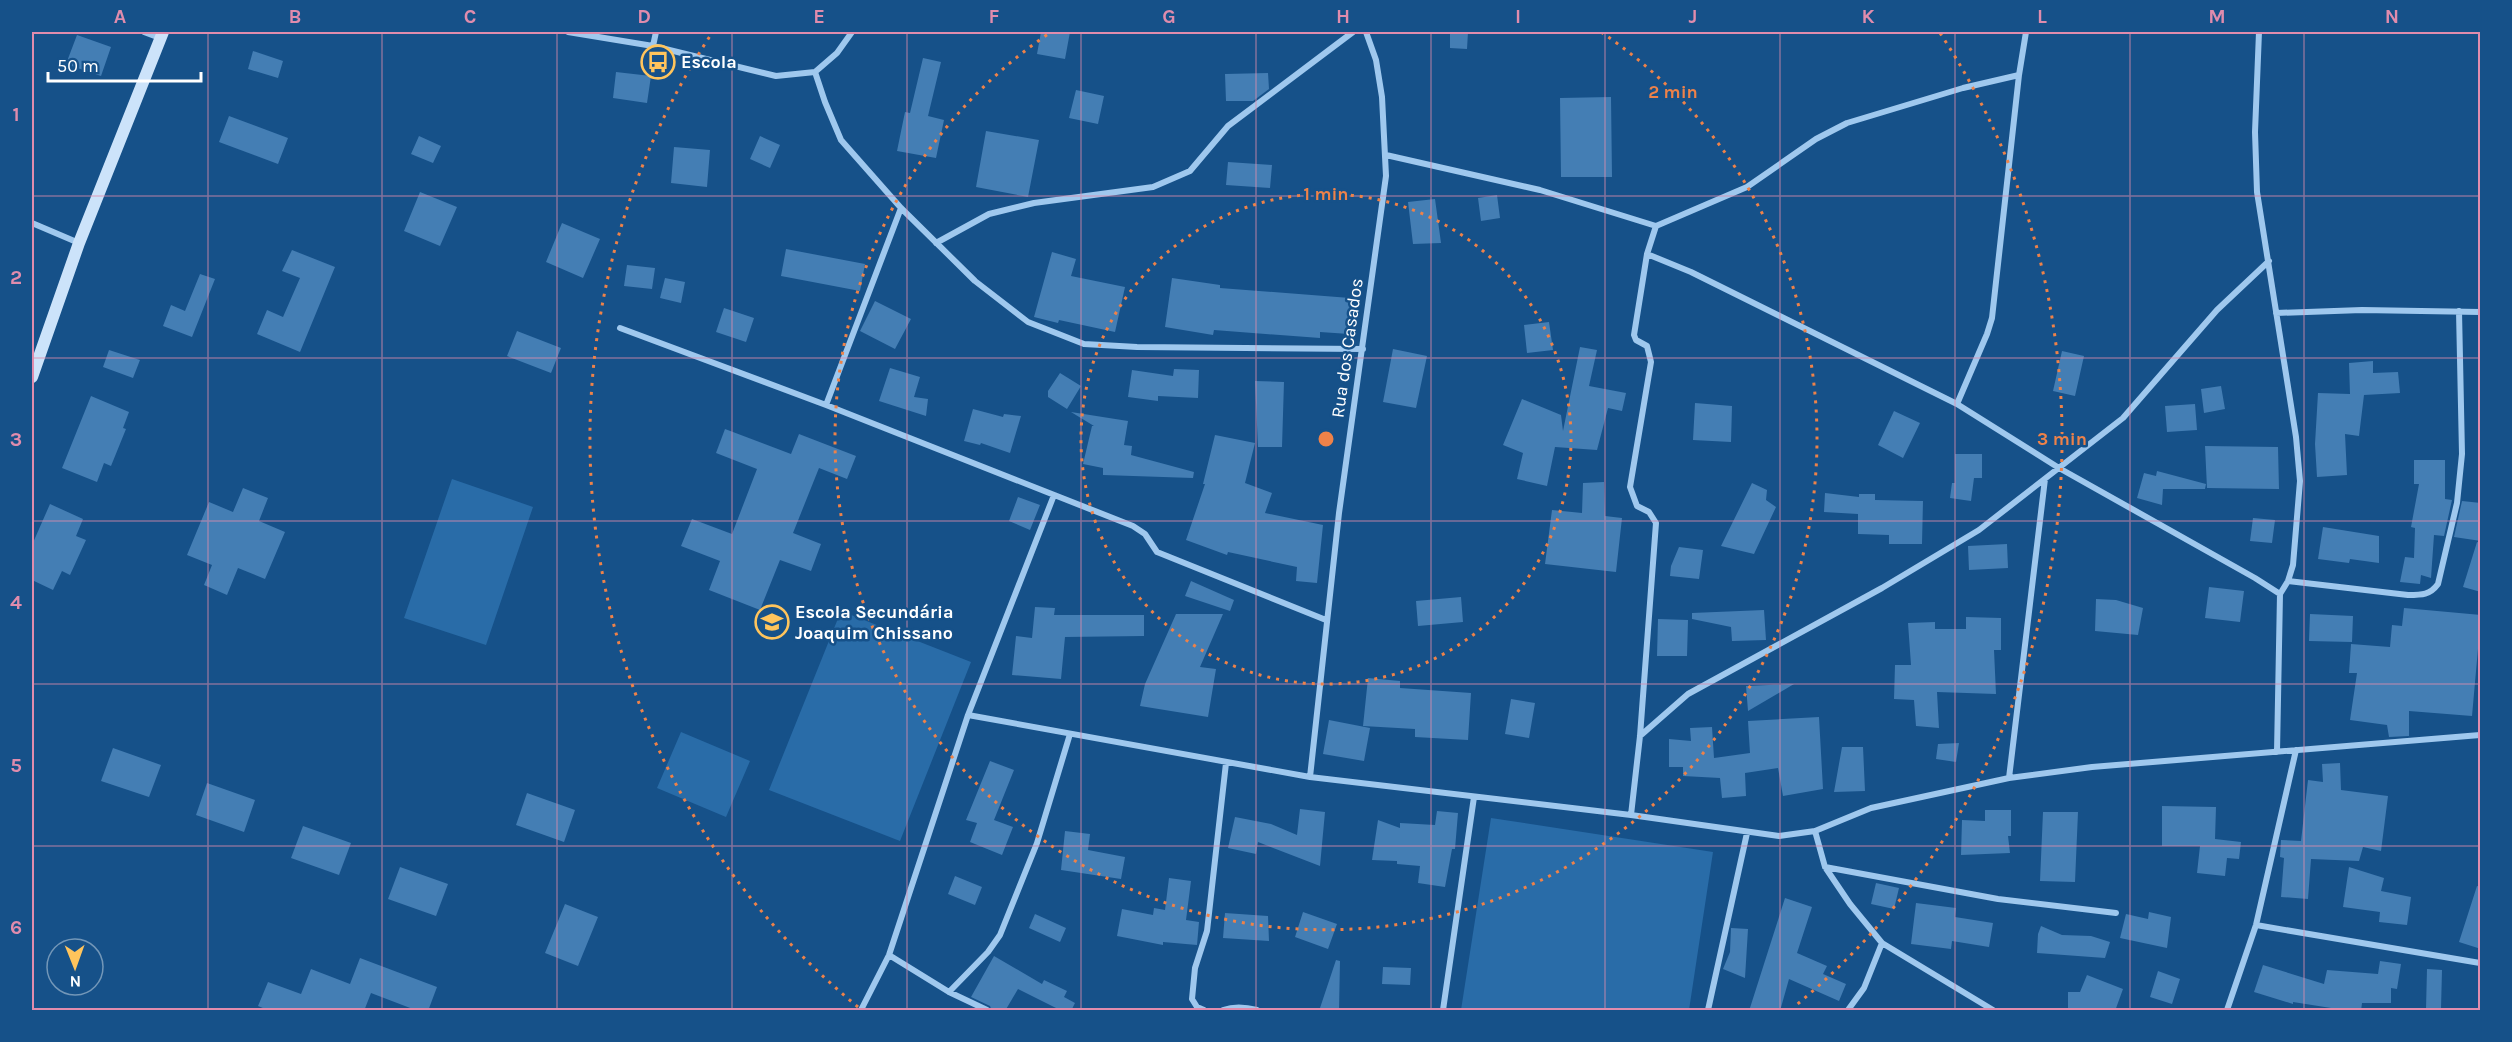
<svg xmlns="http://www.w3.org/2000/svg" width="2512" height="1042" font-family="Karla,sans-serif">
<rect width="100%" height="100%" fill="#165189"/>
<path fill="#296ca8" d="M452,479l81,28 -47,138 -82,-27z
M841,611l130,51 -71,179 -131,-51z
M681,732l69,29 -24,56 -69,-29z
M1491,818l222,34 -24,158h-228z"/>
<path fill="#447eb4" d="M1041,32h29l-5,27 -28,-5z
M1450,32h18l-1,17 -17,-1z
M77,35l34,12 -10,29 -35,-12z
M253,51l30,10 -5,17 -30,-9z
M923,58l18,4 -13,54 16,4 -8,38 -39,-7 8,-39 5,1z
M616,72l35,4 -4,27 -34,-5z
M1268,73l1,16 -16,12h-27l-1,-27z
M1076,90l28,6 -6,28 -29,-6z
M1611,97l1,80h-51l-1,-79z
M229,116l59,22 -10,26 -59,-22z
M986,131l53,9 -11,57 -52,-10z
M419,136l22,10 -8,17 -22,-9z
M760,136l20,9 -10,23 -20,-9z
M674,147l36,3 -3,37 -36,-4z
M1228,162l44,3 -2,23 -44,-3z
M420,192l37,15 -17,39 -36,-15z
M1497,195l3,23 -19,3 -3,-23z
M1435,199l6,44 -28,1 -5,-42z
M562,223l38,16 -17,39 -37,-16z
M786,249l79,15 -5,27 -79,-15z
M292,250l43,17 -35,85 -43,-18 10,-24 16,7 17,-39 -18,-7z
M1052,252l24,7 -5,17 54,11 -10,45 -56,-12 -1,3 -24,-6z
M627,265l28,3 -3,21 -28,-3z
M200,274l15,5 -23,58 -29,-11 8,-21 14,6z
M665,278l20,4 -4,21 -21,-5z
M1172,278l48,7v3l130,10 -1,36 -29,-2v6l-106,-8 -1,5 -48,-8z
M875,301l36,18 -16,30 -35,-18z
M724,308l30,10 -8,24 -30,-10z
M1549,322l4,28 -26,3 -3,-28z
M517,331l44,17 -10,25 -44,-17z
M1580,347l17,3 -8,36 37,7 -4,18 -14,-3 -11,42 -42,-3 -8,39 -30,-7 6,-26 -20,-8 19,-46 39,16 2,16z
M1393,349l34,7 -11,52 -33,-6z
M109,350l31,10 -7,18 -30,-11z
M2062,351l22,5 -9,40 -22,-5z
M2373,361v12l25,-1 2,21 -36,2 -5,41 -14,-2 2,41 -30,2 -2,-33 3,-51 32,1 -1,-31z
M890,368l30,9 -6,20 14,2 -2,17 -47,-15z
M1174,369l25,1 -1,28 -40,-2v5l-30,-4 4,-27 41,6z
M1060,373l21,13 -14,23 -19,-12v-6z
M1255,381l29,1 -2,65h-24z
M2221,386l4,23 -21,4 -3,-24z
M91,396l38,16 -6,16 3,1 -15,37 -7,-3 -7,19 -35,-14z
M1695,403l37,3 -1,36 -38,-2z
M2195,404l2,26 -30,2 -2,-26z
M973,409l30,8 1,-3 17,2 -11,37 -29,-10 -1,2 -16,-4z
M1894,411l26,12 -17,35 -25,-13z
M1071,412l57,9 -4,24 8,1 -1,9 63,17 -1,6 -90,-3v-7l-20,-4 9,-38h2z
M725,429l66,25 8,-20 57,22 -9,23 -28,-11 -26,65 28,11 -10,27 -31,-11 -20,50 -51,-20 11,-29 -39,-15 11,-27 40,15 25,-65 -41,-16z
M1215,435l40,8 -10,40 27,10 -7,20 58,12 -6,58 -21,-2 1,-14 -69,-15 -1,3 -41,-15 19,-56h-2z
M2205,446l73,1 1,42 -72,-1z
M1955,454h27v24h-8l-3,23 -21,-3 2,-15h3z
M2414,460h31v39l7,1 -8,36 -10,-1 -3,43 -10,-3 -1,9 -20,-2 5,-25 9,1 1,-30 -4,-1 8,-43h-5z
M2157,471l49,13 -1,5h-42l-1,16 -25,-7 7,-25 12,3z
M1604,482l1,34 17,2 -6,54 -71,-8 7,-54 30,3 1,-30z
M1752,483l15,7 -1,10 10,7 -22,47 -33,-8z
M243,488l25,10 -9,23 26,11 -20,47 -27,-11 -11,27 -23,-10 8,-20 -25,-10 22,-53 24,10z
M1825,493l34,4v-3h16v6l48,1 -1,43h-33v-9l-31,-1v-20l-34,-2z
M1018,497l22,8 -10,25 -21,-9z
M2462,501l19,2v38l-27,-4z
M50,504l33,15 -7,17 10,4 -16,35 -8,-4 -9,19 -21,-10v-35z
M2253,518l22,2 -3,23 -22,-2z
M2323,527l56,9v27l-29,-4 -1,4 -31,-4z
M2477,542l4,1v49l-18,-5z
M2007,544l1,24 -39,2 -1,-24z
M1679,547l24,3 -4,29 -29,-3 1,-10z
M1191,581l43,19 -4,11 -45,-15z
M2209,587l35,4 -4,31 -35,-4z
M1461,597l2,25 -45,4 -2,-25z
M2096,599l20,1 27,8 -5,27 -43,-4z
M1035,607l20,1 -1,7h90v21l-79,1 -4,42 -49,-4 4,-39 16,2z
M2404,608l77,7 -9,101 -63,-5v25l-20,1 -2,-12 -37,-5 7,-47h-8l2,-29 39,3 2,-22 10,1z
M1764,610l2,30 -34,1 -1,-14 -39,-8v-6z
M1176,614h47l-23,53 16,2 -8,48 -68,-11 5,-22z
M2310,614l43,2 -1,26 -43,-1z
M1966,617l35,1v32h-7l2,44 -59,-2 2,36 -23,-2 -2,-26 -20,-1 1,-34h16l-3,-42 27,-1v7h31z
M1658,619l30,1 -1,36h-30z
M1368,678l32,3v7l71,5 -3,47 -53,-3v-8l-52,-3z
M1794,684l-46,27 -2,-25z
M1511,699l24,4 -6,35 -24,-4z
M1819,717l4,72 -40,7 -5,-28 -33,5 1,23 -24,2 -2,-20 -37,-2v-9h-14v-28l22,2 -1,-13 22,-1 2,31 36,-5 -2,-32z
M1329,720l41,8 -6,33 -41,-7z
M1959,743l-3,19 -20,-3 2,-15z
M1842,747h21l2,44 -31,1z
M113,748l48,17 -12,32 -48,-16z
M990,761l24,9 -20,50 19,7 -11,28 -32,-13 7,-19 -11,-3z
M2340,763l1,27 47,6 -7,55 -18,-4 -4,14 -48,-2 -3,40 -27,-2 3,-39 -4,-1 1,-17 20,1 7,-61 15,2 -1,-18z
M207,783l48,17 -11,32 -48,-17z
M527,793l48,17 -11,32 -48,-17z
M2162,806l54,1 -1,32 26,3 -2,17 -12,-1 -2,18 -28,-3 3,-27h-38z
M1300,809l25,3 -5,54 -62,-24 -2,12 -28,-6 7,-31 36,7 26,11z
M1985,810h26v26h-3l2,17 -49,2 1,-35 23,1z
M1437,811l21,2 -3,36h-3l-7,38 -27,-4 2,-17 -23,-2v-3l-25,-1 6,-40 22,8v-5l35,2z
M2043,812h35l-3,70 -35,-1z
M303,826l48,17 -12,32 -48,-17z
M1065,831l25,3 -2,16 37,7 -4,22 -60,-9z
M400,867l48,17 -12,32 -48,-17z
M2349,867l35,11 -3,13 30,6 -4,28 -28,-3 1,-10 -37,-5z
M955,876l27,11 -7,18 -27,-11z
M1169,878l22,3 -5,39 13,2 -2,23 -34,-3v3l-46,-9 5,-27 31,6 1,-7 11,2z
M1876,883l23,5 -5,21 -23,-5z
M2477,886l4,1v62l-22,-7z
M1785,898l27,9 -15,46 30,13 -4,8 23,10 -7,17 -50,-22 -9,32h-31z
M1916,903l40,5 -1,9 38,6 -4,24 -37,-6 -1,8 -40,-5z
M565,904l33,13 -20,49 -33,-13z
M1303,912l34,12 -9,25 -33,-12z
M2149,912l22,5 -4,31 -47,-10 6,-24 22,5z
M1225,913l43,3 1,25 -46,-3z
M1035,914l31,14 -6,14 -31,-14z
M2041,926l21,9 29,1 19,6 -5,16 -68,-5 1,-19z
M1731,928l17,1 -3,49 -22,-9 7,-17z
M994,956l48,28 2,-4 23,11 -3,6 11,6 -4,8h-9l-44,-22 -13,22h-13l-2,-5 -19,-9z
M360,958l77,29 -9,24h-10l-47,-18 -7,18h-94l-12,-5 10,-24 33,12 10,-25 39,15z
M1336,960l4,1 -1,50h-20z
M2380,961l21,3 -4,25 -6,-1v15h-29l-1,8h-11l-57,-9v2l-39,-12 9,-27 61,19 3,-14 51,4z
M1383,967l28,1 -1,17 -28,-1z
M2427,969l15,1 -1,39h-15z
M2158,971l22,8 -8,25 -22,-7z
M2087,975l36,14 -8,22h-47v-19h12z"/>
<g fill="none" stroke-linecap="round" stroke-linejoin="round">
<path stroke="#9fc8ee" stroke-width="6" d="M144,32l16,6
M568,32l85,14 123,30 39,-4 22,-19 15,-21
M2259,32l-4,100 2,60 39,245 4,44 -7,84 -5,16 -8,13 -3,158
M653,46l3,-14
M815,72l10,30 16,38 60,68 74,73 53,41 56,22 53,3 226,2
M1386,155l154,35 116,36 91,-39 69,-48 31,-16 116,-35 56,-13
M32,223l47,20
M936,243l53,-29 45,-11 119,-16 37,-16 38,-45 125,-94
M1647,254l44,18 266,132 102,64 196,110 25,16
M2276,313l86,-3 118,2
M620,328l206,77 307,121 12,8 12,18 169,68
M1957,404l30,-70 5,-16 27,-243 7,-43
M826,405l75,-197
M2288,581l120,14c14,0 22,0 30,-11l19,-81 5,-49 -3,-143
M968,715l342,62 321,38 148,21 36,-5 56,-23 138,-30 83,-11 388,-32
M1640,736l48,-42 194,-106 97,-58 144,-112 94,-108 52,-49
M1310,777l29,-264 47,-337 -4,-79 -6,-37 -10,-28
M2009,778l36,-299
M1631,815l9,-79 16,-213 -7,-11 -12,-6 -7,-19 21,-125 -4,-16 -11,-6 -2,-5 13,-81 9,-28
M1815,831l10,36 25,37 32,39 111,67
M1825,867l173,32 118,14
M2256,925l224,38
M889,955l60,37 38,18
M949,992l39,-40 12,-17 37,-92 33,-109
M861,1010l28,-55 79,-240 86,-220
M1204,1010l-7,-3 -5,-8 3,-31 12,-37 19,-168
M1223,1010c12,-4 22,-3 34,0
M1443,1010l31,-213
M1708,1010l39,-177
M1848,1010l16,-22 18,-45
M2227,1010l29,-85 40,-175"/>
<path stroke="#cce3fa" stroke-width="12" d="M32,377l47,-134 84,-211"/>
</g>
<path fill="none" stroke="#e08cad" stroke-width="1.5" stroke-opacity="0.55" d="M208,32v978M382,32v978M557,32v978M732,32v978M907,32v978M1081,32v978M1256,32v978M1431,32v978M1605,32v978M1780,32v978M1955,32v978M2130,32v978M2304,32v978M32,196h2448M32,358h2448M32,521h2448M32,684h2448M32,846h2448"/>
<g fill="none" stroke="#ee8249" stroke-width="3" stroke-dasharray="3 6">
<circle cx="1326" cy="439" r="245"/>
<path d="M1601 32A491 491 0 1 1 1051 32"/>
<path d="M858 1007A736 736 0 0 1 712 33M1940 33A736 736 0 0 1 1794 1007"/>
</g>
<defs>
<symbol id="bus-ring" viewBox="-11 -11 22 22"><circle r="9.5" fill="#165189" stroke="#ffc45c" stroke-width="1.5"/><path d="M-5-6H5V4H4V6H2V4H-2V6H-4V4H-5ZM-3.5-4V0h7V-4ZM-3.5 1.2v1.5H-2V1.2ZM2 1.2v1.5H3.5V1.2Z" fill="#ffc45c"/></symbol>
<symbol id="school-ring" viewBox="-11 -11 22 22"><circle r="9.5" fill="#165189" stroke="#ffc45c" stroke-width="1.5"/><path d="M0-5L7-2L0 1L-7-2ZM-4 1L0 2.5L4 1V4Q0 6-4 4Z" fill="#ffc45c"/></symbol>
</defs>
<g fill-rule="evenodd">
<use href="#bus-ring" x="639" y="43" width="38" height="38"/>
<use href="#school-ring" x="753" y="603" width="38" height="38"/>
</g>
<g text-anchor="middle" stroke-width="5" stroke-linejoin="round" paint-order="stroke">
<g font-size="18" font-weight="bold" fill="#fff" stroke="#165189" text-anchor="start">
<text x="681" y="68">Escola</text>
<text x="795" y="618">Escola Secundária<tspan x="795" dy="21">Joaquim Chissano</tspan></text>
</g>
<g font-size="18" fill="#fff" stroke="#165189">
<text transform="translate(1347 348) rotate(-82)" y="6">Rua dos Casados</text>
</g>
</g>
<circle cx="1326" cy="439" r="9" fill="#ee8249" stroke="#165189" stroke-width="3"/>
<g font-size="18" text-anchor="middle" font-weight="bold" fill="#ee8249" stroke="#165189" stroke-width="5" stroke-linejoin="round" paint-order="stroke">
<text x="1673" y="98">2 min</text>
<text x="1326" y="200">1 min</text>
<text x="2062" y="445">3 min</text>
</g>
<rect width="2512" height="1042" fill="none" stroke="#165189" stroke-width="66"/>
<g transform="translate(75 967) rotate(179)"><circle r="28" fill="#165189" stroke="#7397b8" stroke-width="1.5"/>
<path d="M0-4.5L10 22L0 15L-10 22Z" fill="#ffc45c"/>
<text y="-9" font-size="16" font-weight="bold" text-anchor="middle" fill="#ffffff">N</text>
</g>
<path d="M48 72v9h153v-9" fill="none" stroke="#ffffff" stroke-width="3"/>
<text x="57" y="72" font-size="18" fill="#ffffff" stroke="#165189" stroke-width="4.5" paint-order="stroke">50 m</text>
<rect x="33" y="33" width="2446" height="976" fill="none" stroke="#e08cad" stroke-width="2"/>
<g font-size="20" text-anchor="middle" font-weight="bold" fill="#e08cad">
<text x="120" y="23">A</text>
<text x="295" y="23">B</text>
<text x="470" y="23">C</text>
<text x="644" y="23">D</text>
<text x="819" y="23">E</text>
<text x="994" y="23">F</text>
<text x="1169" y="23">G</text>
<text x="1343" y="23">H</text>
<text x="1518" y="23">I</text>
<text x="1693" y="23">J</text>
<text x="1868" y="23">K</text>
<text x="2042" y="23">L</text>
<text x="2217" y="23">M</text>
<text x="2392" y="23">N</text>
<text x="16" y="121">1</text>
<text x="16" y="284">2</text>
<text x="16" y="446">3</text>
<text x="16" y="609">4</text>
<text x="16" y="772">5</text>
<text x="16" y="934">6</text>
</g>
</svg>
